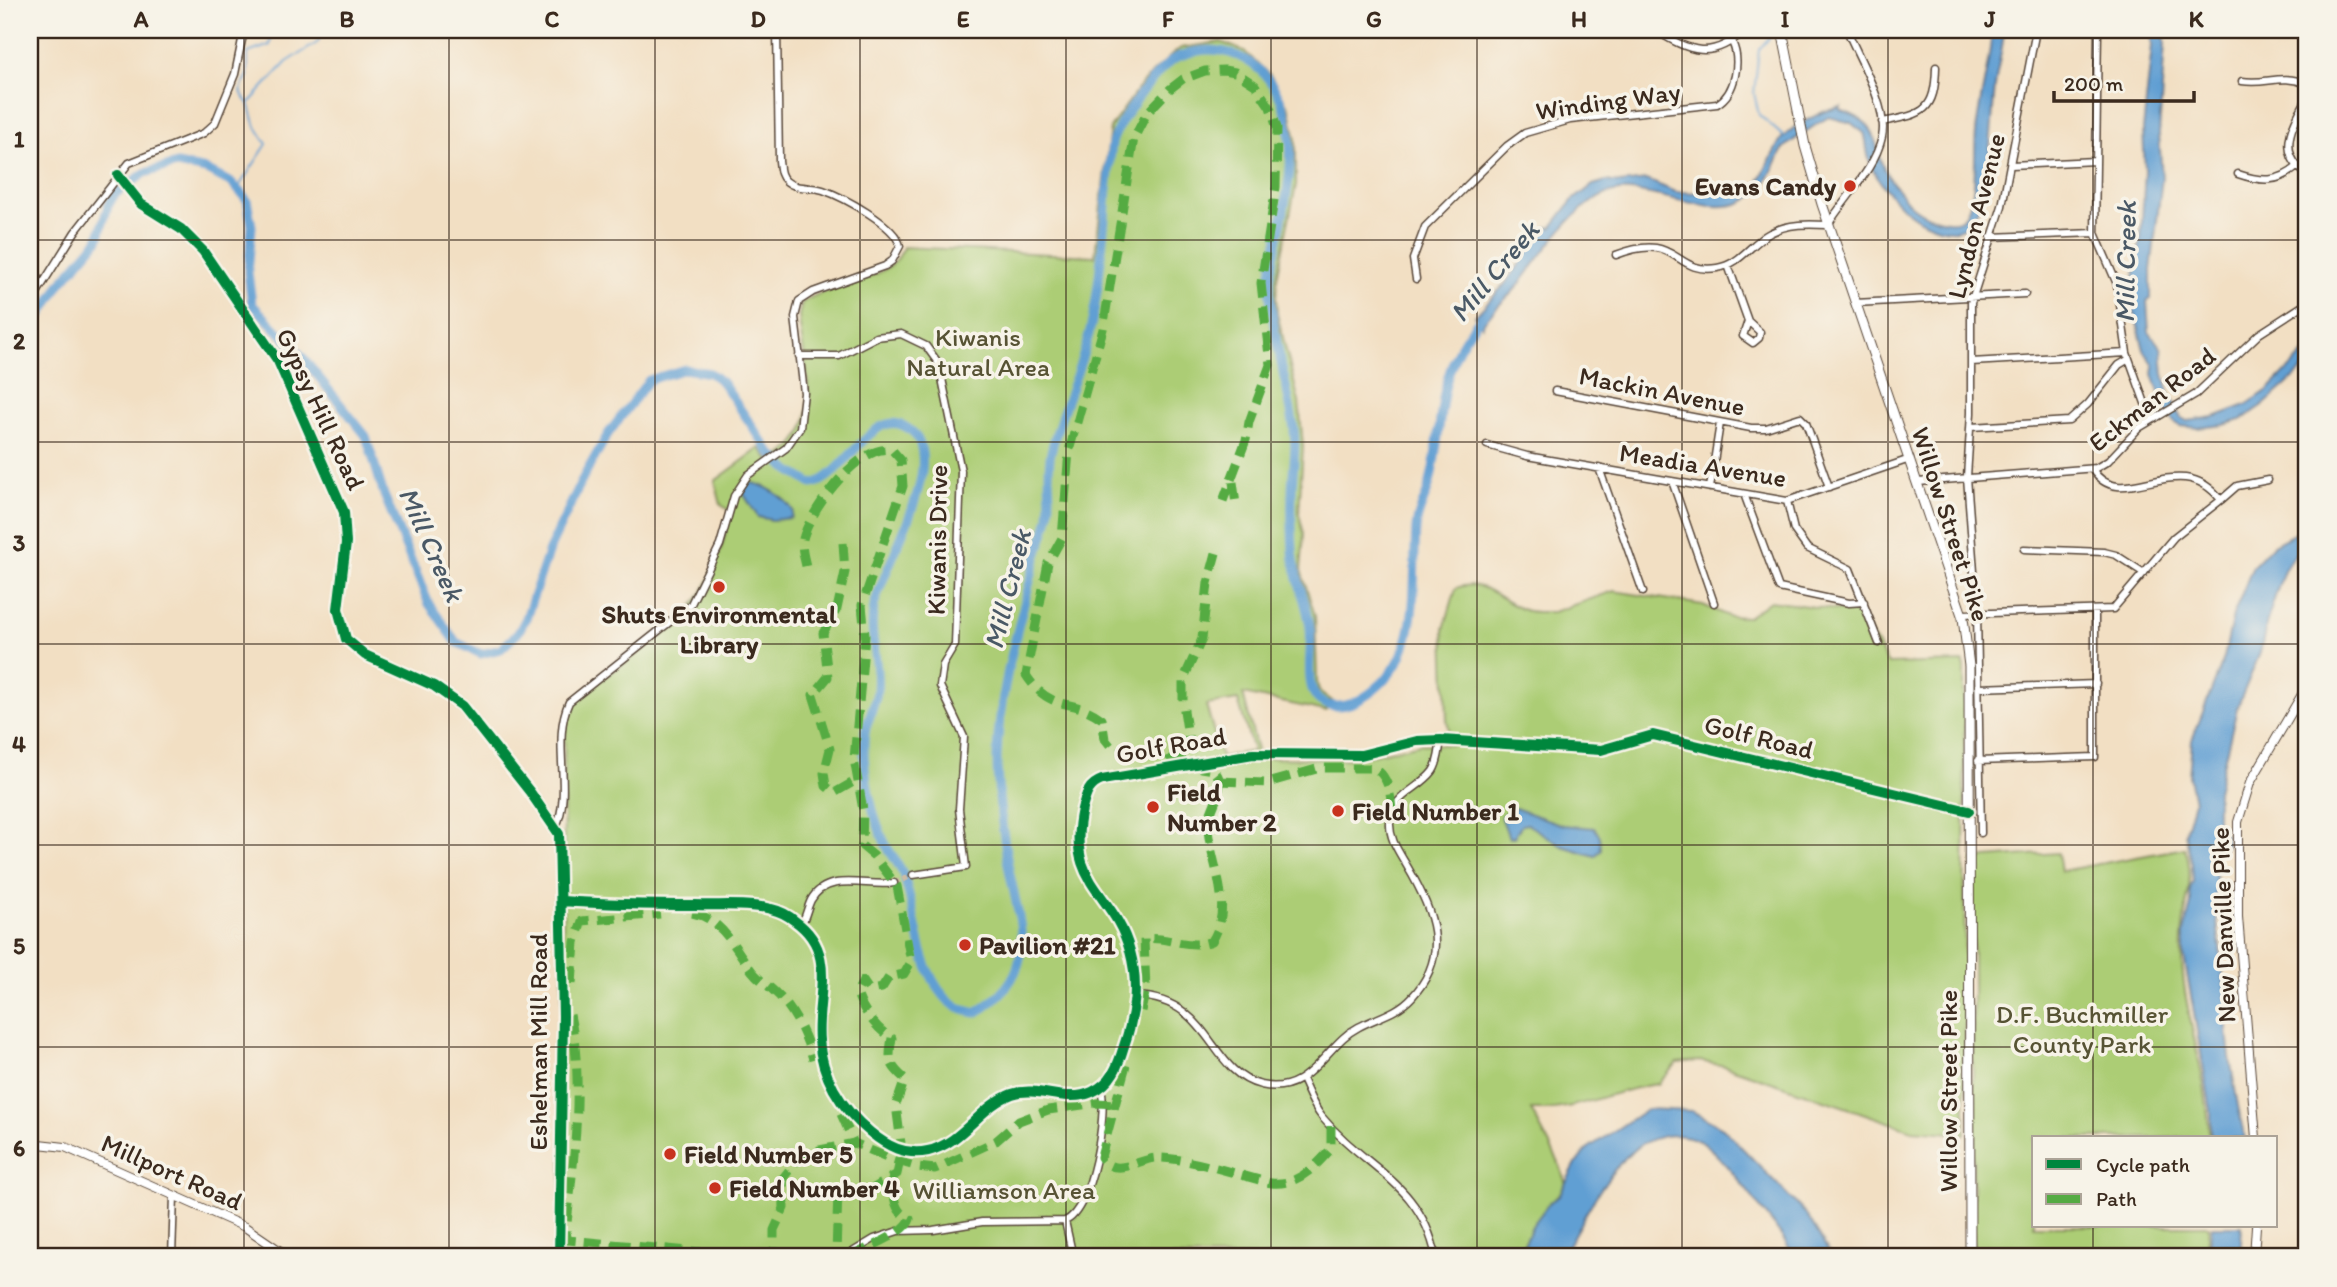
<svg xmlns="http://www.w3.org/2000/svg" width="2337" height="1287" font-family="Itim,sans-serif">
<rect width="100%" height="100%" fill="#f7f3e8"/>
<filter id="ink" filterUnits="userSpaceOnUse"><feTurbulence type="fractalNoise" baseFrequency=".0143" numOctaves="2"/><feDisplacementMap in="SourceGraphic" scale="14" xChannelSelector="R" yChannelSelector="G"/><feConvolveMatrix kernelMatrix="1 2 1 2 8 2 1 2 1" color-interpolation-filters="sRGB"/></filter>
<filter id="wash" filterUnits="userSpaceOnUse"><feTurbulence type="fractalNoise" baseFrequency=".00686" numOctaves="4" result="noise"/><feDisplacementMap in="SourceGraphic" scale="28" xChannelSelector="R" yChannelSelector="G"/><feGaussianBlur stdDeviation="1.57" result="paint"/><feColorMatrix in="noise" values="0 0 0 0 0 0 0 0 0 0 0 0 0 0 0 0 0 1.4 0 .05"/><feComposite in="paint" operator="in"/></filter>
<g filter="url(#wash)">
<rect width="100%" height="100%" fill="#f2dfc3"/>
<path fill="#accd75" stroke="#747c4a" stroke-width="2" fill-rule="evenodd" d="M1221,42l23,9 26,24 20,35 6,30v45l-19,93 -1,20 1,16 22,88 4,45 -4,67 5,20 -3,36 14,46 2,66 2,9 13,10 -7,10 -82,-17 16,64 94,1 67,-15 32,1 -5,-25 -3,-91 12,-41c29,-11 44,14 68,22 9,3 20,2 29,2l61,-21 89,14 25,11 20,1 22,-16 89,12 29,51 76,-2 1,472 -53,-4 -187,-64 -26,-5 -22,2 -19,21c-44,5 -81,28 -127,26l27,51 8,23c-17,27 -37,39 -47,73h-958l3,-482c1,-26 -3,-57 13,-78 32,-24 86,-58 112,-87 23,-26 35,-65 41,-99l-9,-6 -6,-24 45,-33 11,14c8,-6 19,-12 25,-21 25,-33 5,-88 3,-126l3,-12c26,-20 93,-21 101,-56l192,9 15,-128 33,-46 31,-29 7,-5zM1238,700l15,51 -32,6 -15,-52z
M2185,848c11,31 -1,57 -3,89 -4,68 27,134 27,201h-175v88h175l-3,31h-233v-398l85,-6 3,18z"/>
<path fill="#619fd3" stroke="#4e6478" stroke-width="2" d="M1992,30h12c-1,20 -7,38 -9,57 -4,30 -4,120 -29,139 -11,9 -29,2 -40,-3 -20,-8 -51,-41 -57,-64 -3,-9 -2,-18 -5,-26l-13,-10 -22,-6c-9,5 -42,26 -47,34 -12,22 -16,43 -42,52 -30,11 -78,-10 -111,-12 -48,-4 -86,65 -112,96 -11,13 -28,25 -35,39l-7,-10 29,-31 43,-58 4,1 21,-27 21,-16 13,-4 14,2 27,-3 29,12 59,2 23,-11 23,-44 16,-14 26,-13 18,-5 -1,3c47,16 28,32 47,64 1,3 19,26 22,29 10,11 47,28 57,11 14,-28 6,-60 11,-90 4,-31 13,-63 15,-94z
M2149,30h15l1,13 -6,91 3,44 -11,92v29l-4,2 2,31 13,17 2,25 6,21 11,22 7,4 26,-4 32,-12 22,-15 39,-39v15l-42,38 -22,15 -19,6 -26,3 -17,-2 -7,-4 -10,-14 -11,-34 1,-8 -10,-16 -13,-51 10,-62 4,-66 -2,-41 9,-85z
M749,483c15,0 37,15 44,28l-2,7 -19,2 -14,-3 -15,-24z
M2307,527v22l-11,4 -12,17 -17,51 -7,32 -23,55 -20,83v33l8,10 1,10 -3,6 -13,4 -2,4 7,6 1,48 12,105c-5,11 12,103 17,121h-34v-27l-27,-155v-24l7,-28 -1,-15 3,-8 -1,-17 -7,-31 9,-32 -5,-24 3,-37 32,-82 9,-42 20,-50 20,-21z
M1515,808l48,17 31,3 6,8 1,14 -6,6 -33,-10 -35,-22 -5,1 -8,12 -5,1 -8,-22z
M1647,1109l45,2 31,17 83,86 26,43h-37c-13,-22 -75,-106 -94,-115 -25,-13 -54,-6 -73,13 -29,28 -46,68 -67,102h-42l13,-31 18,-24 9,-6 16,-31 12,-16z
M2212,1226h30l-2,31h-33z"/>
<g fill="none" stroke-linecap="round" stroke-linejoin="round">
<path stroke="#619fd3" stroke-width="2" d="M1774,33l-15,16 -5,44 5,22 24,21
M249,103c-12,-11 -8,-16 -1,-27v-23l22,-8 1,-7 -11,-8
M238,188l29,-44 -11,-17 -7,-24 38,-41 30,-19 7,-13"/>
<path stroke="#619fd3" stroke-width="9" d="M30,333l31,-50 37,-43 10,-34 7,-12 30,-21 32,-9 29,6 26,13 15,17 5,26 -4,46 4,32 49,51 65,81 18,59 45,109 27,38 25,12 20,-5 17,-16 8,-15 23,-68 35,-74 24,-42 41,-54 36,-11 25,4 12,9 47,69 17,17 26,16c33,-5 61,-82 97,-55 42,31 -27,138 -35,178 -6,28 6,55 3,84 -2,17 -13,32 -13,51 -1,31 8,75 22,103 5,9 12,18 16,27 16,40 13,90 42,124 9,11 20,15 32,17 70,-43 41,-92 31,-155 -5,-32 -10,-67 -10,-100 1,-63 21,-130 37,-192 4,-17 12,-33 15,-50 3,-21 -3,-42 2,-64 11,-46 33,-88 42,-136 11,-57 12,-116 19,-173 5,-20 48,-80 68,-87 49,-19 93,11 106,59 14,53 -8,112 -16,164v15c3,46 18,90 24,136 3,21 -2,41 -2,63 -1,19 0,39 1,58 2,29 14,50 17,77 3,20 -9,64 13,75 30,14 69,-24 79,-49 16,-39 11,-84 14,-126 1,-17 12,-32 15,-50 15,-67 3,-111 55,-166"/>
</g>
</g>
<g filter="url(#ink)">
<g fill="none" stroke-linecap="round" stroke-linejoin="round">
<path stroke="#cdbba2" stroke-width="6" stroke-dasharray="6 3" stroke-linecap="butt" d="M894,883l19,-8"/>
<defs>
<path id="minor" d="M1655,30c35,22 57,31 90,0
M2098,30l-3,203 22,51 10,69 24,67
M2242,81c25,4 39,-8 65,3
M2307,99c-15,25 -31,55 0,75
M1882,122c41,-8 53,-9 54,-55
M2011,165l84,-4
M2238,174c23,8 41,9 60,-8
M118,175l23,29 40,25 22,22 75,110 66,151 2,31 -8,66 8,30 19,16 69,31 28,20 68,86 29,42 4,182 -4,241
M1991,237l104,-4
M1616,255c63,-25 56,20 101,13 23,-3 34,-25 53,-35 18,-10 39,-9 58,-8 17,-28 47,-56 54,-88 7,-29 -24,-80 -35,-107
M1728,265l20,56 12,11 -1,6 -6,5 -10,-7 5,-15
M1416,279l-3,-20 12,-32 82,-81 18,-13 45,-13 147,-16c19,-11 24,-44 15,-62
M1855,303l170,-9
M30,304l45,-72 54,-69 75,-30 11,-10 20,-49 9,-44
M799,356h40l37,-19 25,-3 25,12 13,18 22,107 -6,174 -12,20 -3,21 24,51 -5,72 7,58 -53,8
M1971,362l156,-9
M1555,391l196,37h15l34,-11 6,6 23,64
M1971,427l98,-6 19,-17 31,-39 10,-6
M1487,445l40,11 260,45 123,-42
M1599,468l44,124
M1672,481l42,122
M1918,482l178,-14 12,-7 31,-33 57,-34 63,-60 48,-31
M1710,488l10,-65
M1744,494l35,94 70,15 15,-1
M2221,500l16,-14 31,-6
M1787,501l7,29 13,18 43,21 29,74
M2024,549l80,3 12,3 28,18
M1962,614l151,-5 61,-72 47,-37c-43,-56 -99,17 -129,-31
M1979,688l117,-4
M1978,761l117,-4v-147
M2305,808h2
M556,827c17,-38 -5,-86 13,-125l121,-96 30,-61 14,-49 14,-21 38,-27 14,-20 4,-35 -9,-76 4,-16 14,-9 72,-26 7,-5 8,-15c-4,-21 -57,-49 -77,-56 -12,-4 -27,0 -37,-9 -6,-5 -6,-12 -7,-20l-2,-131
M1981,833l-4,-221 -10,-135 4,-64v-110l31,-97 34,-176
M562,901c44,3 89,4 134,4 24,1 52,-2 75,4 9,2 18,7 24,12 44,31 20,77 24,119 3,38 22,68 51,92 17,14 35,24 58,19 35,-8 52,-45 84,-57 27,-9 54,10 80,-2 20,-9 26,-26 32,-46 11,-32 15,-62 6,-95 -16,-60 -65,-66 -48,-142 4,-14 6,-24 20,-29l151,-26 108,1 56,-14 24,-1 160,10 52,-15 316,76
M801,925c5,-8 6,-17 10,-25 17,-30 58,-12 83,-17
M1136,996c76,3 72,76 125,89 41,9 57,-24 82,-47 20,-19 50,-20 69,-41 40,-43 21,-87 -5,-131 -8,-14 -18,-27 -17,-44 2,-28 29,-32 43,-51 6,-9 6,-20 8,-31
M1302,1079c6,13 11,27 20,38 43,52 99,65 114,140
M1065,1221c27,-10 43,-108 36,-133
M172,1257l2,-61
M844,1257l30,-18 24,-8 35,-1 49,-8 83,-1 8,36"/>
<path id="major" d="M2256,1138l-18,-221v-95l12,-39 57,-97
M30,1143l35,4 180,80 44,30
M2254,1257l2,-31"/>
<path id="highway" d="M1782,30l23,116 17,58 141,414 6,48 1,591"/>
</defs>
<use href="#minor" stroke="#564537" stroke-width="9"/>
<use href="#major" stroke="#564537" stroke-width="10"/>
<use href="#highway" stroke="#564537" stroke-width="11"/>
<use href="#minor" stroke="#fff" stroke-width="6"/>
<use href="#major" stroke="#fff" stroke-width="8"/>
<use href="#highway" stroke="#fff" stroke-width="9"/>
<path stroke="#55ab43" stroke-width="9" stroke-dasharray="18 9" stroke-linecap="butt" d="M1233,482l3,22
M843,543l2,29 -8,37 -14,24 5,44 -15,18 17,54 -6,24 2,13 8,7 23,-13
M806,566c-2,-9 -5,-18 -3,-27 7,-29 57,-97 89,-89l9,10 2,26 -41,119 3,31 -11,123 9,51 -1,36 12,10 23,30 14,76 -7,12 -15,3 -7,11 -13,2 -6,-9 -6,11c3,16 22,40 35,46 -4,22 -3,27 13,41l-9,26 6,46 -5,23 -25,15 -34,1 -2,65
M1185,761l-15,-4 -6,-7 -20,4 -31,-5 -8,-10 -3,-20c-30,-23 -50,-4 -76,-44l22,-112 14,-25 7,-87 34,-122 31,-191 13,-25 23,-24 13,-10 22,-8 19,-1 11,2 20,13 15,22 7,21 -1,59 -15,96 9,82 -21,57 -3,18 -23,61
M1219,781l48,2 53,-15h54c15,8 17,28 18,44
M692,913c30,5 43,36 60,58 7,9 16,14 24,22 18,16 30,43 37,66
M572,984l3,-42 7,-21 78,-7
M1141,1011l5,-22 -2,-50c25,-3 44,11 68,2 22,-35 0,-74 -4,-111 -3,-18 24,-45 5,-60l-12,-2 -9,-6 -9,-58v-24l19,-41 6,-56 8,-30
M570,1015c15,70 3,148 -4,218l2,7 188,17
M1126,1065l-25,92c14,22 38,2 54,1 28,-2 87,18 116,25 26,3 43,-15 60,-34v-23
M841,1114l13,29
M762,1257h7l5,-8v-19l10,-22 -1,-30 15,-19 16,-8 40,-8 37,16 27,8 17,2 61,-28 23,-20 29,-11 49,-7 18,1
M851,1257c15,-10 55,-23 59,-38 -18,-8 -16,-24 -17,-41"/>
<defs>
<path id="cycleway" d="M118,175l23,29 40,25 22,22 75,110 66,151 2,31 -8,66 8,30 19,16 69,31 28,20 68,86 29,42 4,182 -4,241
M562,901c44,3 89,4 134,4 24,1 52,-2 75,4 9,2 18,7 24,12 44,31 20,77 24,119 3,38 22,68 51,92 17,14 35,24 58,19 35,-8 52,-45 84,-57 27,-9 54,10 80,-2 20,-9 26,-26 32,-46 11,-32 15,-62 6,-95 -16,-60 -65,-66 -48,-142 4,-14 6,-24 20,-29l151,-26 108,1 56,-14 24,-1 160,10 52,-15 316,76"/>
</defs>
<use href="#cycleway" stroke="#f7f3e8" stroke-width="15"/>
<use href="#cycleway" stroke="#00873e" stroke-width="10"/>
</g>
</g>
<path fill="none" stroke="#3b2a1e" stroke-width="2" stroke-opacity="0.55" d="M244,30v1227M449,30v1227M655,30v1227M860,30v1227M1066,30v1227M1271,30v1227M1477,30v1227M1682,30v1227M1888,30v1227M2093,30v1108M30,240h2277M30,442h2277M30,644h2277M30,845h2277M30,1047h2277M2093,1226v31"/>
<g fill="#c8321e" stroke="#f7f3e8" stroke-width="2.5">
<circle cx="1850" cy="186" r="7"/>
<circle cx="719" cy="587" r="7"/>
<circle cx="1153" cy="807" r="7"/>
<circle cx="1338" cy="811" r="7"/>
<circle cx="965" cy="945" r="7"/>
<circle cx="670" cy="1154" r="7"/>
<circle cx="715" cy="1188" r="7"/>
</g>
<g text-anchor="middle" stroke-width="7" stroke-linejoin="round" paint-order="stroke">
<g font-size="26" fill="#3b2a1e" stroke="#f7f3e8">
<text transform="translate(1608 101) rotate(-8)" y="9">Winding Way</text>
<text transform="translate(1976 216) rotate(-76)" y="9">Lyndon Avenue</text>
<text transform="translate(1662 391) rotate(11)" y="9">Mackin Avenue</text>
<text transform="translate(2152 399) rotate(-38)" y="9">Eckman Road</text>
<text transform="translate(321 409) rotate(65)" y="9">Gypsy Hill Road</text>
<text transform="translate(1703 465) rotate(9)" y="9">Meadia Avenue</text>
<text transform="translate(1951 524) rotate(72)" y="9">Willow Street Pike</text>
<text transform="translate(937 540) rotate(-89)" y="9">Kiwanis Drive</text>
<text transform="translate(1759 737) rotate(14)" y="9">Golf Road</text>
<text transform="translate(1171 745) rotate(-10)" y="9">Golf Road</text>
<text transform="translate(2223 925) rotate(-92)" y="9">New Danville Pike</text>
<text transform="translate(538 1042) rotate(-90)" y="9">Eshelman Mill Road</text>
<text transform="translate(1948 1091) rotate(-90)" y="9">Willow Street Pike</text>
<text transform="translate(172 1172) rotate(24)" y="9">Millport Road</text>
</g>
<g font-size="26" font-weight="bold" fill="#3b2a1e" stroke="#f7f3e8" text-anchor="start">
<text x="1836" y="195" text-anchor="end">Evans Candy</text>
<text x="719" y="623" text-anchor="middle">Shuts Environmental<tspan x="719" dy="30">Library</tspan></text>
<text x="1167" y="801">Field<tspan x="1167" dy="30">Number 2</tspan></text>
<text x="1352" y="820">Field Number 1</text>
<text x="979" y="954">Pavilion #21</text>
<text x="684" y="1163">Field Number 5</text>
<text x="729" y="1197">Field Number 4</text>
</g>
<g font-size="26" fill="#575334" stroke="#f7f3e8">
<text x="978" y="346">Kiwanis<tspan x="978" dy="30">Natural Area</tspan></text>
<text x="2082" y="1023">D.F. Buchmiller<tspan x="2082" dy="30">County Park</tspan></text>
<text x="1004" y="1199">Williamson Area</text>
</g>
<g font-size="28" font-style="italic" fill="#4a5966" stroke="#f7f3e8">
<text transform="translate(2125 262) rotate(-89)" y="10">Mill Creek</text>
<text transform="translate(1494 271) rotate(-50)" y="10">Mill Creek</text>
<text transform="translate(432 544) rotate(66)" y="10">Mill Creek</text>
<text transform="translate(1007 589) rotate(-76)" y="10">Mill Creek</text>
</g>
</g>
<rect width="2337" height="1287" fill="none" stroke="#f7f3e8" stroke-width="77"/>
<rect x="2032" y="1136" width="245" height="91" fill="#f7f3e8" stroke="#aca397" stroke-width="2"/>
<rect x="2046" y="1159" width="35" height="10" fill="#00873e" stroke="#aca397" stroke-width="2"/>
<text x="2096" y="1172" font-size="21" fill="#3b2a1e">Cycle path</text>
<rect x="2046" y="1194" width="35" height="10" fill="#55ab43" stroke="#aca397" stroke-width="2"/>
<text x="2096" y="1206" font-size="21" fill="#3b2a1e">Path</text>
<path d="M2054 91v10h140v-10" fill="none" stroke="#3b2a1e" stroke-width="3.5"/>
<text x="2064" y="91" font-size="21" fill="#3b2a1e" stroke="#f7f3e8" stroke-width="5" paint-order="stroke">200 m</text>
<rect x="38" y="38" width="2260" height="1210" fill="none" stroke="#3b2a1e" stroke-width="2.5"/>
<g font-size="23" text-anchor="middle" font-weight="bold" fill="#3b2a1e">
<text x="141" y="27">A</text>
<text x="347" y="27">B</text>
<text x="552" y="27">C</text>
<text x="758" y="27">D</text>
<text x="963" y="27">E</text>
<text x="1168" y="27">F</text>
<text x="1374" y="27">G</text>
<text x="1579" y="27">H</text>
<text x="1785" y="27">I</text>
<text x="1990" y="27">J</text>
<text x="2196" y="27">K</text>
<text x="19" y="147">1</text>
<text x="19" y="349">2</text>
<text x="19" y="551">3</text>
<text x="19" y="752">4</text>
<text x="19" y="954">5</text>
<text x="19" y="1156">6</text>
</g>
</svg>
